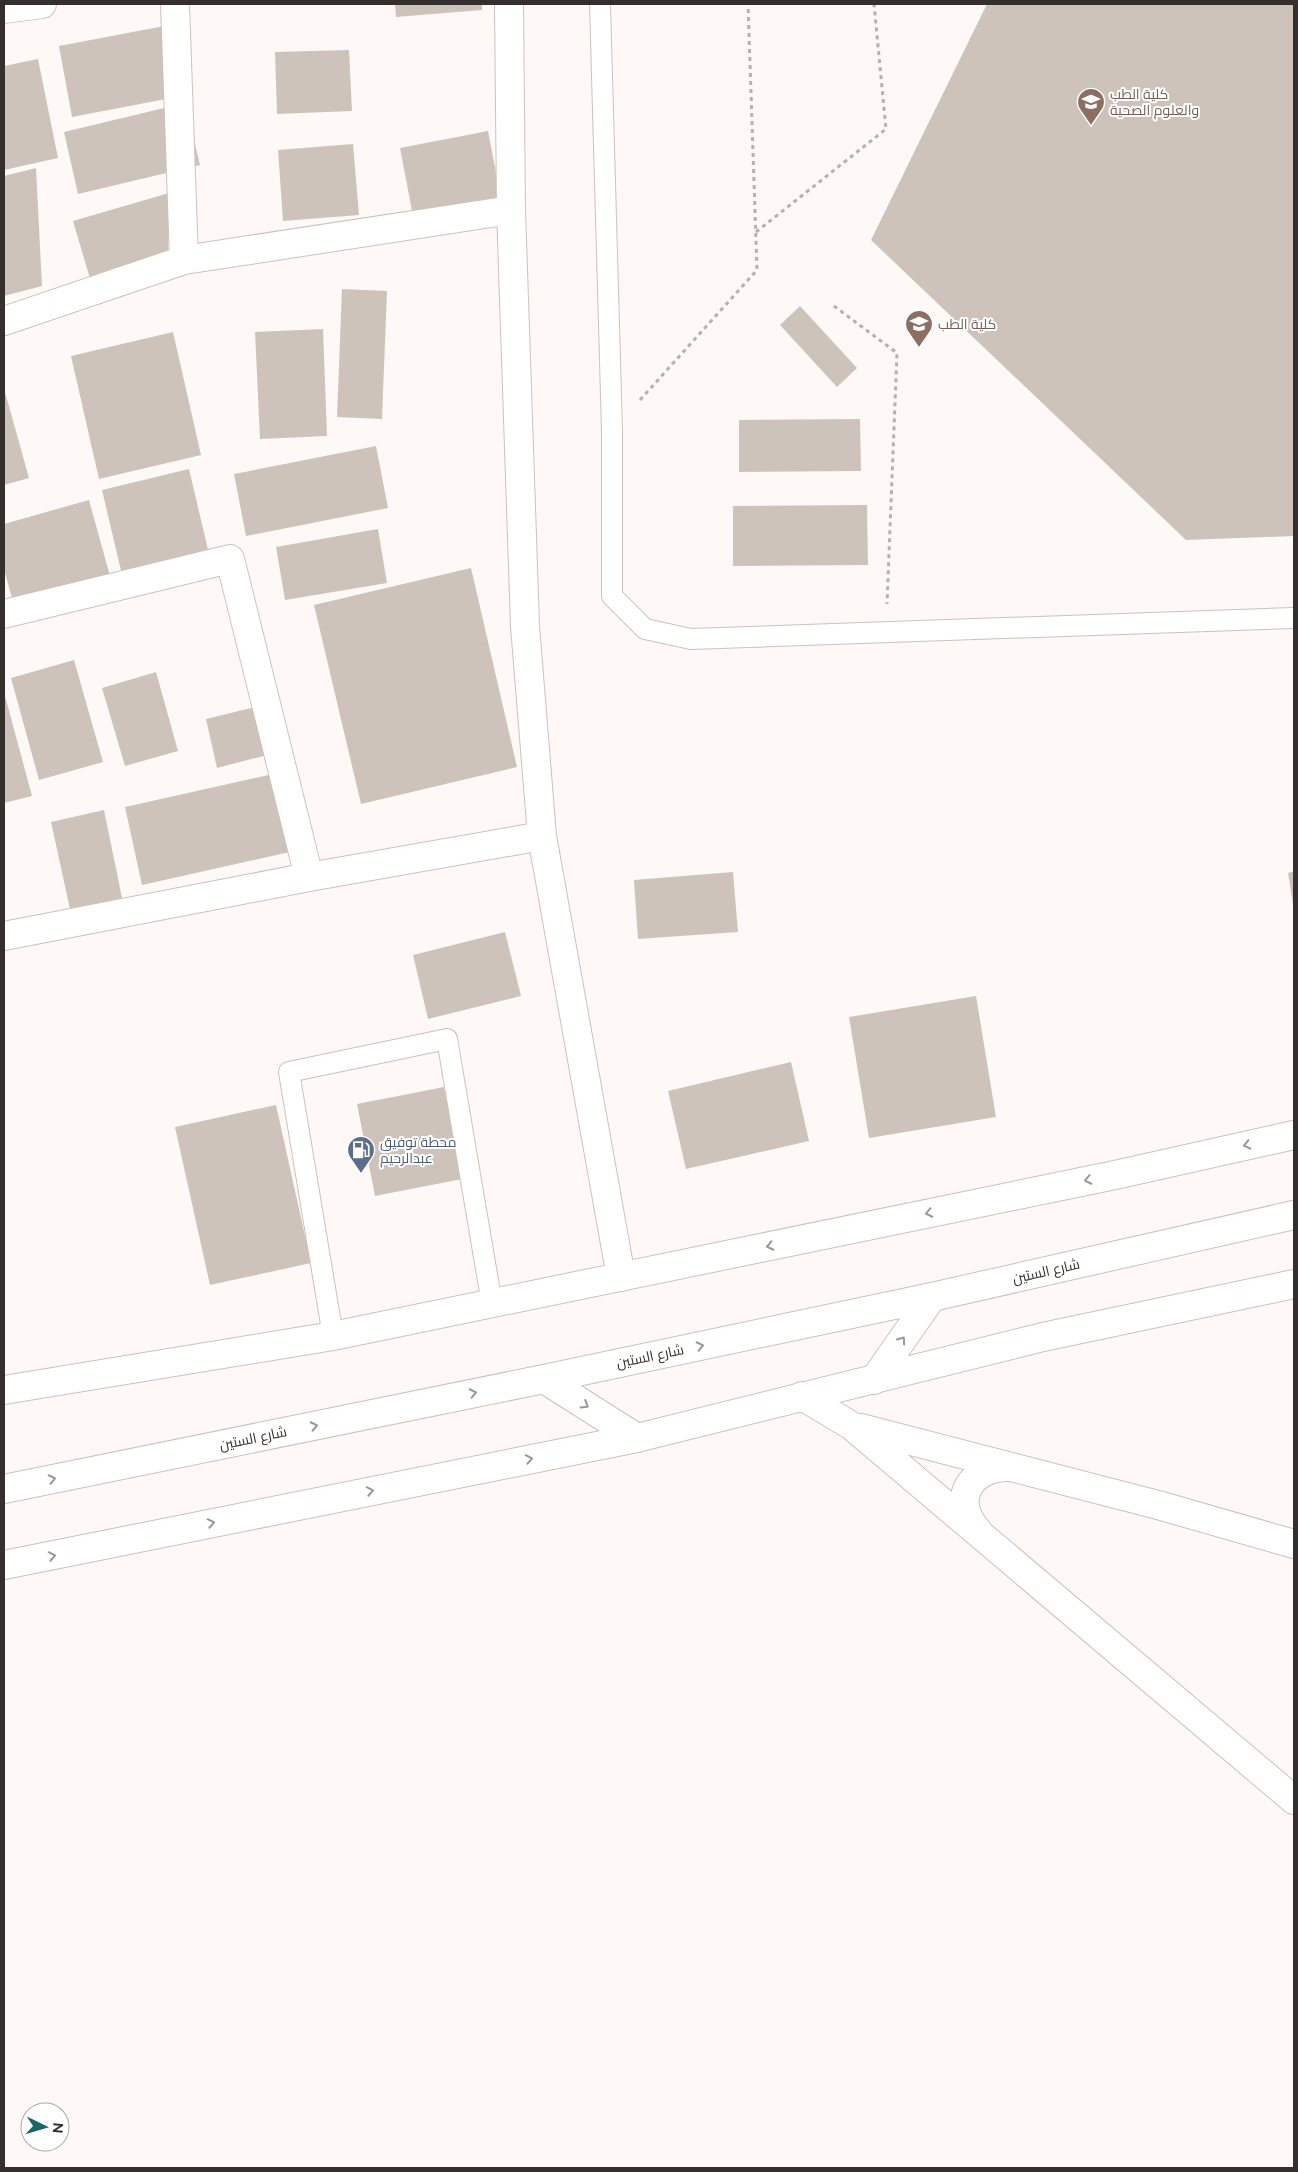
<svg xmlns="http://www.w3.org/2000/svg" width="1298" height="2172" font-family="Raleway,Cairo,sans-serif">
<rect width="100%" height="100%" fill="#fef9f6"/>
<path fill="#cdc3ba" d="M395,4h87v6l-86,7z
M987,4h307v532l-108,4 -315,-300z
M175,24l12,71 -115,22 -13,-71z
M349,50l3,61 -75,3 -2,-62z
M38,59l20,99 -54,12v-104z
M185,103l15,62 -122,29 -14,-62z
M488,131l13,68 -88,17 -13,-68z
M353,144l6,71 -76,6 -5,-71z
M36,168l6,118 -38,10v-120z
M169,193l-1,67 -77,22 -18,-61z
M342,289l45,2 -5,128 -45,-2z
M800,306l57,62 -20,19 -57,-62z
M323,329l4,107 -67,3 -5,-107z
M173,332l28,123 -102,24 -28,-123z
M4,392h1l24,86 -25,7z
M860,419l1,52 -122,1v-52z
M376,446l12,62 -142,28 -12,-62z
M189,469l20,85 -87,21 -20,-85z
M89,500l21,76 -97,26 -9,-33v-45z
M867,505l1,60 -135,1v-60z
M378,529l9,54 -102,17 -9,-53z
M471,568l46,199 -156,37 -47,-199z
M74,660l29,102 -64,18 -28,-102z
M156,672l22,79 -53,15 -23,-78z
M4,692l28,104 -28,7z
M255,707l12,48 -50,13 -11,-49z
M273,774l17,78 -148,33 -17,-78z
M104,810l18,88 -52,11 -19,-87z
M1294,871v33h-1l-5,-31z
M733,872l5,60 -100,7 -4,-59z
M505,932l16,64 -93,23 -15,-64z
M976,996l20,121 -127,21 -20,-121z
M791,1062l18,79 -123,28 -18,-78z
M444,1087l18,92 -87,17 -18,-92z
M276,1105l35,158 -101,22 -35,-158z"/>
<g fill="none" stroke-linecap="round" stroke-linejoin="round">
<defs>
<path id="service" d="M600,4l12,428v164l33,33 46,10 603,-21
M333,1336l-44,-264 158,-33 45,265"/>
<path id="minor" d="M175,4l9,256
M509,4l2,206 14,416 17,210 79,441
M4,9l38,-5
M4,321l180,-61 327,-50
M4,614l226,-55 79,318
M4,936l305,-59 233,-41
M802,1396l50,30 442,374
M861,1428l297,77 136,39
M977,1530c-26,-30 -8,-62 30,-63"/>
<path id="primary" d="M4,1565l633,-127 406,-101 251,-53"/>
<path id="trunk" d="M544,1379l93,59
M874,1380l58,-83
M4,1390l329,-54 782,-161 179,-40
M4,1489l540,-110 388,-82 362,-82"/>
</defs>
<use href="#service" stroke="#cec1bb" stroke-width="22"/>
<use href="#minor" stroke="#cec1bb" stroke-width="30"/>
<use href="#primary" stroke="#cec1bb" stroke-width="30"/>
<use href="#trunk" stroke="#cec1bb" stroke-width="30"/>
<path stroke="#b6b1ae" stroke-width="3" stroke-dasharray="4 4" stroke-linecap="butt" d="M756,232l130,-103 -12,-125
M834,306l63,47 -10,251
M640,400l117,-130 -9,-266"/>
<use href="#service" stroke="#fff" stroke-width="20"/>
<use href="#minor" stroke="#fff" stroke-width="28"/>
<use href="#primary" stroke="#fff" stroke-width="28"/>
<use href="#trunk" stroke="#fff" stroke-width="28"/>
</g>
<defs><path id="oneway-chevron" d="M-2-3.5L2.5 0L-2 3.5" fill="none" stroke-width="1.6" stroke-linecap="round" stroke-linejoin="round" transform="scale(1.25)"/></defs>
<g stroke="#9a9896">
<use href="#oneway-chevron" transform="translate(1247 1145) rotate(167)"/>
<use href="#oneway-chevron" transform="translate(1088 1180) rotate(168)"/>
<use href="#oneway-chevron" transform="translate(929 1213) rotate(168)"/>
<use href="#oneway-chevron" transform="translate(770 1246) rotate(168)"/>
<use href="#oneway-chevron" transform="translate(902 1340) rotate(-55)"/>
<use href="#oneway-chevron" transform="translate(700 1346) rotate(-12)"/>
<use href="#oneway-chevron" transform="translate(473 1393) rotate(-12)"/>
<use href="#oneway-chevron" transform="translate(585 1405) rotate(32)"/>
<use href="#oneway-chevron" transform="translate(314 1426) rotate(-12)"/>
<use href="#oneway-chevron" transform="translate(529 1459) rotate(-11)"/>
<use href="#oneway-chevron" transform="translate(52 1479) rotate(-12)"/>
<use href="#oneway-chevron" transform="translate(370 1491) rotate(-11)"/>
<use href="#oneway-chevron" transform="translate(211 1523) rotate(-11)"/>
<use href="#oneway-chevron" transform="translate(52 1556) rotate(-11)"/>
</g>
<defs>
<symbol id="university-pin" viewBox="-11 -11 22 30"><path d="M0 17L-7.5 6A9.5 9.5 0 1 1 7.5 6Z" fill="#8d6e63" stroke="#fff"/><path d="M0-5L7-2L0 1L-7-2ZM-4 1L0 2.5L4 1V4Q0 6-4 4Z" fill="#fff"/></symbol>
<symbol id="fuel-pin" viewBox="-11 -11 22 30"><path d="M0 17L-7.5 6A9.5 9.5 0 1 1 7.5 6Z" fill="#5c6f8a" stroke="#fff"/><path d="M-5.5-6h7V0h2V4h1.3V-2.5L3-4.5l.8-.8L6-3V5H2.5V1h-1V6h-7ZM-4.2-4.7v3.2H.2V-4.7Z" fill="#fff"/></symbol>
</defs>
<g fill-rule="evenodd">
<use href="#university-pin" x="1075" y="86" width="32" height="43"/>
<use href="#university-pin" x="903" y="308" width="32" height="43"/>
<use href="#fuel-pin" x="345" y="1134" width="32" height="43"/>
</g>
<g text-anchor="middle" stroke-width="4" stroke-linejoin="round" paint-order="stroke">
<g font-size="14" fill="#785e54" stroke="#fff" text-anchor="start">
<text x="1110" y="99">كلية الطب<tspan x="1110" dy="16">والعلوم الصحية</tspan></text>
<text x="938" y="329">كلية الطب</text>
</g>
<g font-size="14" fill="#4e5e75" stroke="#fff" text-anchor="start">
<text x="380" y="1147">محطة توفيق<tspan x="380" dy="16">عبدالرحيم</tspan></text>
</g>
<g font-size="14" fill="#35302d" stroke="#fff">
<text transform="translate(1046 1271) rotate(-13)" y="5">شارع الستين</text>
<text transform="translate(650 1356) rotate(-12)" y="5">شارع الستين</text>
<text transform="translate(253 1438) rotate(-12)" y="5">شارع الستين</text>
</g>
</g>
<rect width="1298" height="2172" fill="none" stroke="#35302d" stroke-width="10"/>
<g transform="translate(45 2127) rotate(95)"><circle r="24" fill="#ffffff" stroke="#aeacab"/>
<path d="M0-4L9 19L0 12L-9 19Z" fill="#18666a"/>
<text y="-8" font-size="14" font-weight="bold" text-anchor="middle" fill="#35302d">N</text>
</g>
</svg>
